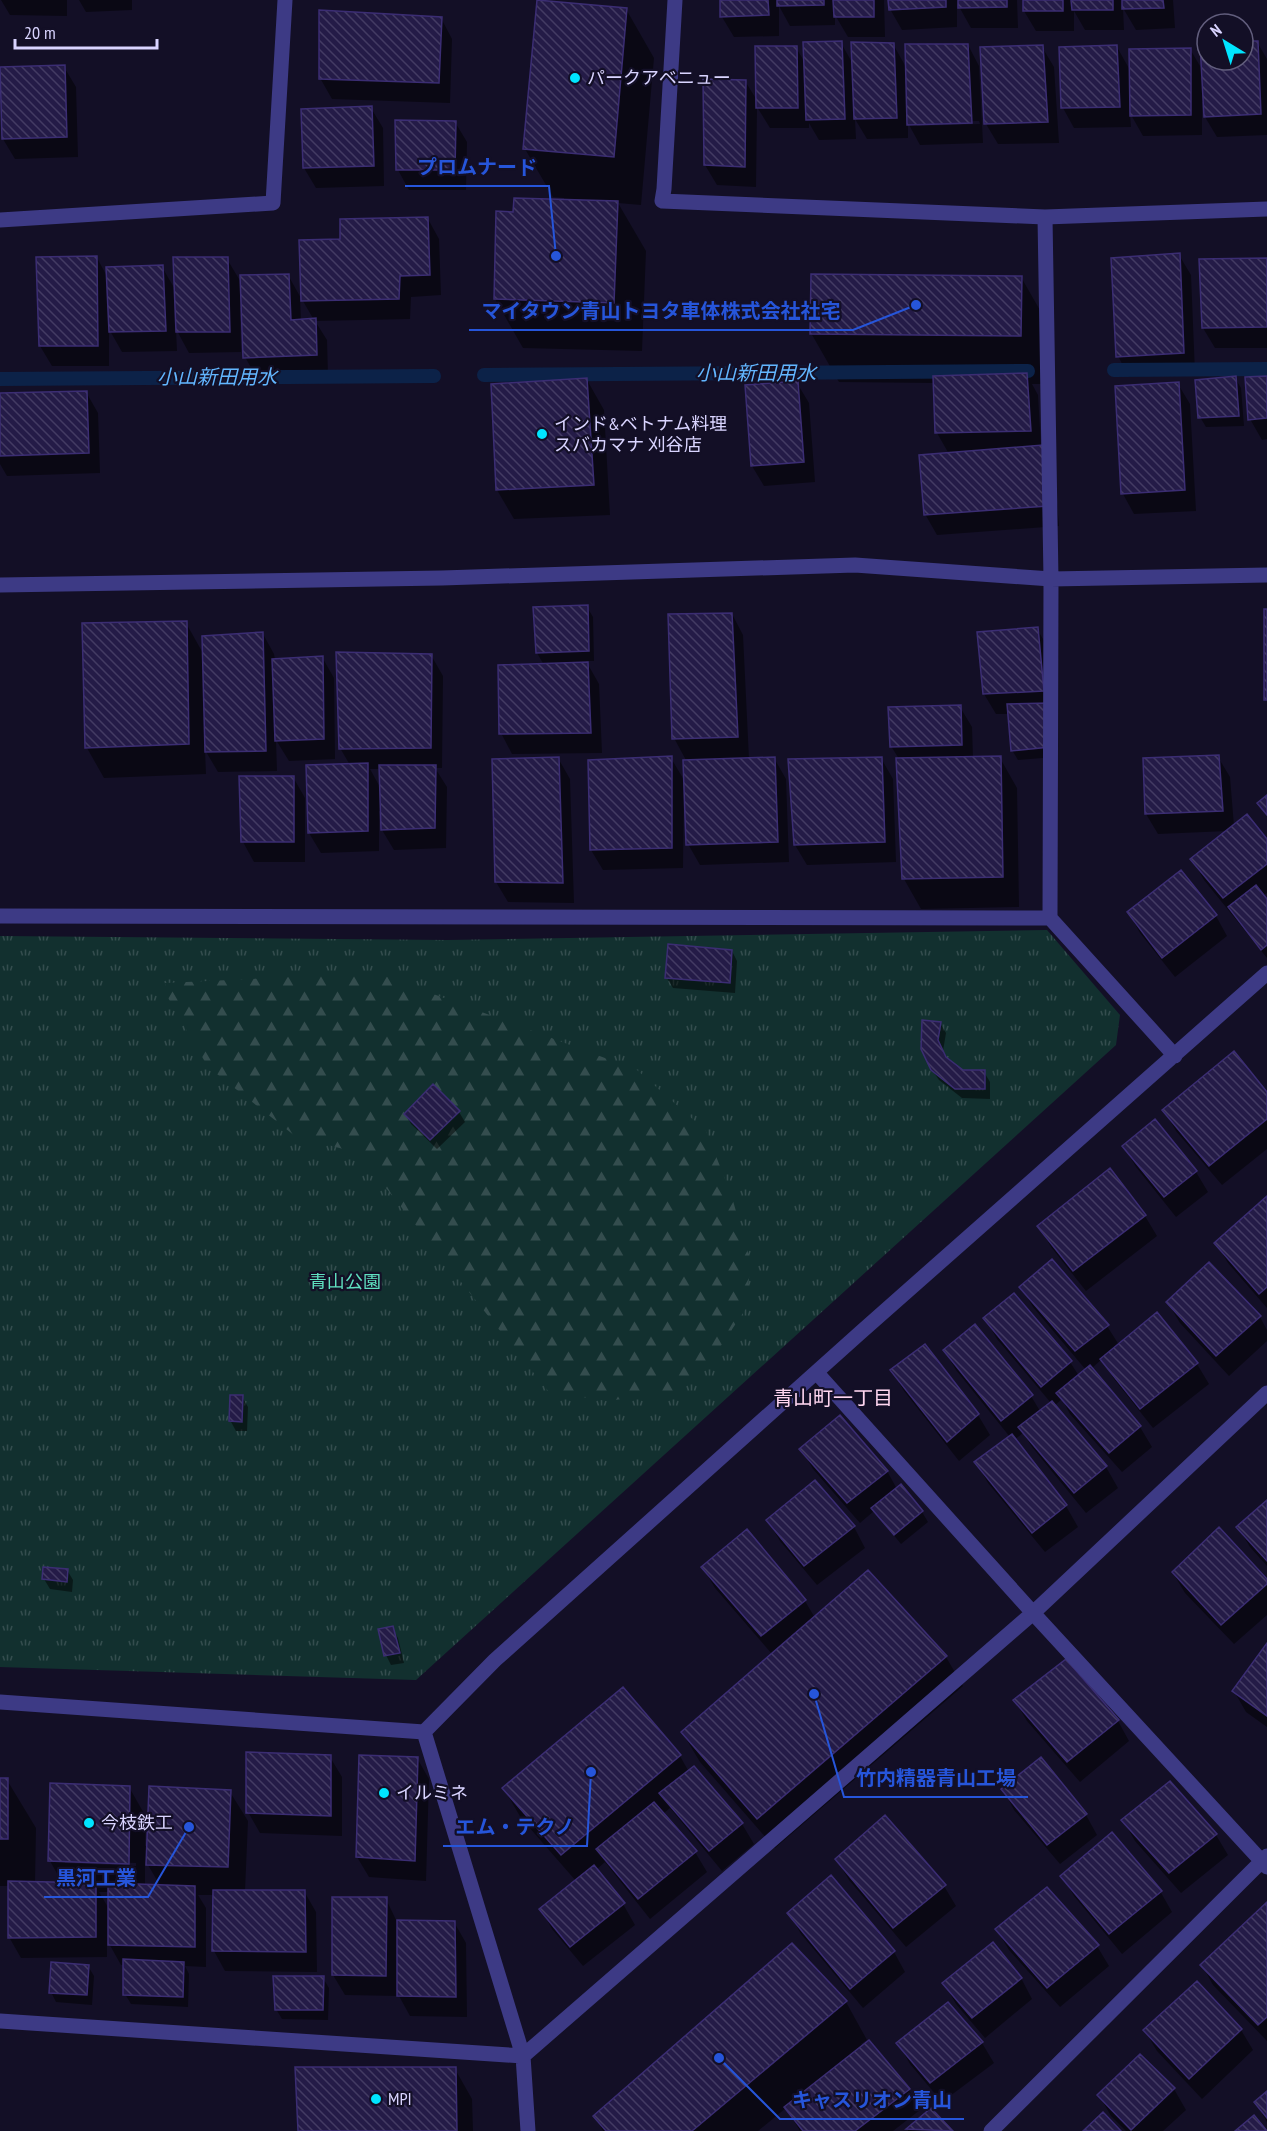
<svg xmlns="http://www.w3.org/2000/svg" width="1267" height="2131" font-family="'PT Sans Narrow','Noto Sans JP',sans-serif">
<defs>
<pattern id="grass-tufts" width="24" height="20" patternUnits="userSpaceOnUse" patternTransform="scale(1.5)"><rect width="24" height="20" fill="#12302f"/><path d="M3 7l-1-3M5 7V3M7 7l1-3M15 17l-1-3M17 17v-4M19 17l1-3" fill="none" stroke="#344d4e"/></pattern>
<pattern id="forest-firs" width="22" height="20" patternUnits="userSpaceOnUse" patternTransform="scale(1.5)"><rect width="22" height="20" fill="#12302f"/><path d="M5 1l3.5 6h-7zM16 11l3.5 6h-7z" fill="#344d4e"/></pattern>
<pattern id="building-back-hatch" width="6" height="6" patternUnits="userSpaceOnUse" patternTransform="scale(1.5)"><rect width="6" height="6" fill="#241b47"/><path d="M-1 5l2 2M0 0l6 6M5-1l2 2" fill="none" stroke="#433b63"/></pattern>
</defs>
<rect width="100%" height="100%" fill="#130f26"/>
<path fill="url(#grass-tufts)" d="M1047,930l73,85 -4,30 -700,635 -416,-13v-731l447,4z"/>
<path fill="url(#forest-firs)" d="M377,973l260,97 69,61 25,63 20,69 -6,47 -29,43 -41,39 -68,9 -58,-9 -191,-239 -63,-17 -87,-69 -41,-71 -2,-13z"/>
<path fill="#0007" fill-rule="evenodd" d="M1,0h66v16l-57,-1z
M79,0h53v10l-46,2z
M721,0h163l1,37h-37l-13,-22v10l-45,1 -11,-20v30l-45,1 -12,-20z
M890,0h127l1,28h-47l-14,-25v24l-55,3 -12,-21z
M1024,0h149l2,28 -39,2 -13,-22 1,22h-39l-11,-19v20h-38l-12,-20z
M626,9l28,49 -13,147 -23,-2 28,48 -4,100 -119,-3 -28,-49 3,-86h17l49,-12v-3l-11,-1 -28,-48z
M441,18l11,21 -2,64 -118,-4 -12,-21z
M1257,42l10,17v76l-50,2 -12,-20 -1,-15h-2v33l-59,1 -13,-23 1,14 -57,1 -11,-20 54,-61 14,25 59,-23 13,22 4,-27v16h36v-17z
M841,43l12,21 40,-20 14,25 61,-24 11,21 4,77 -63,2 -12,-22v15l-41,1 -12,-20 1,20 -37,1 -10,-17v5h-39l-13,-21 -1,80 -39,-2 -12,-20 40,-84 13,21 38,-54 10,16zM979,121l1,3 -63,2v-3z
M1042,47l12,20 5,76 -61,1 -12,-20z
M64,67l12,20 2,70 -63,2 -12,-20 -3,-70z
M371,108l12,20 1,58 -68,2 -12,-20z
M455,122l12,20 -1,48h-57l-11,-20z
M428,219l11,20 2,56 -30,2 -1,22 -95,2 12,19 1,35 -71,3 -12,-21 -2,-49h-3l1,44 -52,1 -13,-24 1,22 -55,1 -13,-23v37h-57l-12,-20 57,-88 11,20 54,-11 14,24 51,-32 15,25 46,-9 14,25 40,-59zM300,296l14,24 -13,1z
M1179,255l12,20 4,98 -66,4 -11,-21z
M1267,260v88h-52l-12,-20z
M1021,277l28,49 -1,58h-16l6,11 3,51 13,21 5,59 -122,9 -12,-21 24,-60 -12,-21 -2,-50 -96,-1 -28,-49z
M1235,378l6,10 3,38 -38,1 -6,-10z
M1267,378v61l-5,1 -12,-21z
M587,380l17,30 6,105 -96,4 -17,-29z
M797,383l12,20 6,79 -51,4 -12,-20z
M1178,384l12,20 6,107 -62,3 -11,-20z
M86,392l12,21 2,60 -93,3 -7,-12v-69z
M587,607l6,10 1,44h-8l13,23 3,69 -90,1 -11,-21 43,-68 -7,-12z
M732,614l11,21 6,124 25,-1 12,21 3,83 -89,3 -12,-21 -1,-82 -13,-24z
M186,623l18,32 59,-21 11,20 1,6 47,-3 12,21 1,81 -46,2 -13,-21 1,31 -59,1 -13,-22 1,24 -102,4 -17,-30 -3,-124z
M1037,629l12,20 6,108 -37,3 -6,-10 -3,-36h-13l-12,-20 -5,-61z
M431,655l12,21 -1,92h-7l12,19 -1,61 -52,2 -12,-20v-19h-3v40l-58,2 -12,-20 41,-68 -10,-17zM370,769h11v20z
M960,707l12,20 1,31h27l17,30 2,119 -98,2 -17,-30 -5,-120 -8,-13z
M1218,757l12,20 4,49 33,15v52l-4,3 4,5v57l-63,-78 -12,-21 36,-28 -70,3 -12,-20z
M558,758l12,21 4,124 -66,-1 -12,-20z
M671,758l13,22 -1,88 -80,2 -12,-20z
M881,758l12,21 3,83 -89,3 -12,-20z
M293,777l12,21v64h-51l-11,-20z
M1129,913l87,3 11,20 -52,41 -35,-44z
M732,951l5,10 -2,32 -62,-5 -6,-10z
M940,1023l6,10 -3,18 4,9 16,12h21l6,10v17l-28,-1 -23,-18 -7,-10z
M1267,1095v54l-45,36 -46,-54 -12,-21z
M459,1112l6,10 -28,27 -26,-25 -5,-10z
M1124,1147l72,25 12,20 -32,25 -40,-50z
M1267,1198v110l-39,-45 -12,-20z
M1145,1216l12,20 -71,55 -35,-44 -12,-21z
M1021,1287l86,39 12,19 38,-31 40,50 12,20 -56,44 -39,-49 -12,-20 -11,10 49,58 12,20 -30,25 -52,-58 -8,-15 -8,7 52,61 12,21 -32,25 -54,-66 -9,-14 -9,7 52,66 12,21 -33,25 -57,-69 -12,-21 34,-25 -54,-67 -12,-20 87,46 9,15 11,-8 -54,-64 -12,-21 85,44 9,14 7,-6 -53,-63z
M1168,1303l92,14 7,13v11l-38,35 -49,-53z
M924,1346l54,69 12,20 -31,26 -55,-70 -12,-20z
M242,1397l6,10 -1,24h-11l-6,-11z
M801,1449l86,22 10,18 25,23 6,10 -27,22 -27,-33 -14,12 -47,-54z
M815,1482l39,45 11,21 -48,37 -37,-44 -12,-20z
M1267,1502v64l-17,-19 -12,-20z
M703,1568l102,33 10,17 131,39 17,29 -188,162 -75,-86 -18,-30 90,-78 -57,-66z
M67,1570l6,10 -1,12 -22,-3 -6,-10z
M1173,1573l94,8v34l-33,29 -49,-51z
M392,1628l6,10 6,25 -13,2 -5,-10z
M1267,1646v81l-21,-15 -12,-21z
M622,1689l58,67 9,16 53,52 12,20 -32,27 -52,-63 -7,6 32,38 12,20 -57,47 -45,-57 -9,8 27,34 12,21 -52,41 -31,-37 -11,-20 35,-28 -55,-63 -17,-29z
M1015,1701l103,20 11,20 -49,41 -53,-61z
M330,1757l12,20v59l-82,-3 -12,-21z
M417,1758l12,21 -3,102 -57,-4 -12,-20z
M0,1779l7,1 29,48 -1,55 28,1 -13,-23 79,-74 17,30 -1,29h3l82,-54 18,29 -3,70h59l12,21 1,60 -92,-1 -11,-20v-56h-16l8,13v59l-21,-1 4,8 -1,33 -57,-3 -6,-10v-29h-4l-14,-25v17l-86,1 -12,-21 1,-51h-10zM65,1860l71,3v3l-71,-3zM145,1860l16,27 -16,-1zM99,1892h10v17z
M1170,1783l46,52 12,20 -47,38 -46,-52 -12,-21z
M1003,1789l83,26 11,20 -37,29 -46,-54z
M837,1860l107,26 12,20 -50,41 -57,-67z
M1062,1876l98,15 12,21 -50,42 -48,-58z
M386,1899l11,23h57l12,21 1,74 -57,-1 -11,-20 -54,-1 -12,-20z
M1267,1904v137l-54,-56 -11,-20z
M789,1913l105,39 11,20 -42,36 -62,-74z
M997,1930l100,16 12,20 -49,41 -51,-57z
M88,1966l6,10 -2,29 -36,-3 -5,-10z
M323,1978l6,10 -1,32 -46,-1 -6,-10z
M1021,1978l11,21 -47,39 -29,-34 -12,-21z
M846,2002l21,38 -6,4 48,46 11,20 -27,21h-93l-14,-23 -28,23h-155l-8,-15z
M1241,2030l12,20 -51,49 -45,-48 -12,-20z
M898,2043h84l12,20 -52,39 -32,-38z
M1140,2056l34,33 12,21 -23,21h-37l-15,-15 -12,-21z
M455,2069l17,30 1,32h-173z
M1267,2093v29l-12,-20z
M931,2110l20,21h-43v-1z"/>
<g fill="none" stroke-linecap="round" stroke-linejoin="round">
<path stroke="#0c2248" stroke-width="14" d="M1114,370l153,-1
M484,375l544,-4
M0,379l434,-3"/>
</g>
<path fill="url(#building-back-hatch)" stroke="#3b2d73" stroke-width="1.5" d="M537,0l90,8 -13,149 -91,-8z
M720,0h48l1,15 -49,2z
M777,0h47v5l-47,1z
M833,0h41v17h-40z
M888,0h58v7l-57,3z
M958,0h49v7l-49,1z
M1023,0h40v11h-40z
M1071,0h42v10h-41z
M1122,0h41l1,8 -42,1z
M319,10l123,7 -3,66 -120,-4z
M842,41l3,78 -39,1 -3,-78z
M1243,41h15l3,73 -57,3 -4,-74h7v17h36z
M851,42l43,1 3,75 -43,1z
M905,44h63l4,79 -65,2z
M1043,45l5,77 -64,2 -4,-77z
M1117,45l3,62 -59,1 -2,-61z
M755,46h42l1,62h-42z
M1191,48v67l-61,1 -1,-67z
M65,65l2,72 -65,2 -2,-72z
M703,79l43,1 -1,87 -41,-2z
M372,106l2,60 -71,2 -2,-59z
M395,120l61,1 -1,49h-59z
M514,198l104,3 -4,102 -120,-4 2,-88 17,1z
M428,217l2,58 -30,1 -1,23 -98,2 -2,-61 41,-1v-20z
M1180,253l4,100 -68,4 -5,-99z
M97,256l1,90h-59l-3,-89z
M173,257h55l2,75h-54z
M1267,258v69l-65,1 -3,-69z
M163,265l3,66 -57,1 -3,-65z
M289,274l2,46 25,-2 1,37 -74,3 -3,-83z
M811,274l211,2 -1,60 -211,-2z
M1027,373l4,58 -96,2 -2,-57z
M1236,376l3,40 -41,2 -3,-38z
M1267,376v42l-19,2 -3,-43z
M587,378l7,107 -98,5 -5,-106z
M798,381l6,81 -53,4 -6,-81z
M1179,382l6,108 -64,4 -6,-108z
M87,391l2,62 -89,3v-63z
M1043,445l5,61 -124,9 -5,-60z
M588,605l1,46 -53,2 -3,-46z
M1264,609h3v91h-3z
M732,613l6,124 -66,2 -4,-125z
M187,621l2,123 -104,4 -3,-125z
M1038,627l6,64 -61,3 -6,-62z
M263,632l3,119 -61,1 -3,-116z
M336,652l96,2 -1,94 -92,1z
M323,656l1,83 -49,2 -3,-82z
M588,662l3,71 -92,1 -1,-69z
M1049,703l1,44 -39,4 -4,-47z
M961,705l1,40 -72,2 -2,-40z
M1219,755l4,56 -78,3 -2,-56z
M672,756v92l-82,2 -2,-90z
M1001,756l2,121 -101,2 -6,-121z
M559,757l4,126 -68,-1 -3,-123z
M775,757l3,85 -92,3 -3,-85z
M882,757l3,85 -91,3 -6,-86z
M368,763v68l-60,2 -2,-68z
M379,765h57l-1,63 -54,2z
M239,776h55v66h-53z
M1267,795v20l-10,-12z
M1247,814l20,25v25l-44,34 -33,-39z
M1181,870l36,45 -55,43 -35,-46z
M1256,885l11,14v46l-6,5 -33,-43z
M668,944l64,6 -2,33 -65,-5z
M922,1020l19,2 -3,18 8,17 17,13h22v19h-30l-24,-19 -10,-21z
M1234,1051l33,41v27l-58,47 -47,-56z
M433,1084l27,27 -30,29 -26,-26z
M1155,1119l42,52 -33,26 -42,-51z
M1110,1168l36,47 -73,56 -36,-45z
M1267,1196v91l-8,7 -45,-51z
M1052,1259l57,66 -34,26 -56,-64z
M1209,1262l52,54 -45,40 -50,-54z
M1014,1293l58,68 -31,26 -58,-69z
M1157,1312l41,51 -58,46 -40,-50z
M975,1324l58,71 -32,26 -58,-71z
M925,1344l54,70 -32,28 -57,-72z
M1090,1365l51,61 -32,27 -53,-60z
M230,1395h13l-1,27 -13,-1z
M1052,1401l55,65 -33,27 -56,-66z
M840,1415l48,56 -41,32 -48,-54z
M1012,1434l55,71 -35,28 -58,-71z
M815,1480l40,46 -51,40 -38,-46z
M901,1484l22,27 -29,24 -23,-27z
M1267,1500v61l-31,-34z
M1219,1527l48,52v5l-46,41 -49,-53z
M747,1529l59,71 -45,36 -60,-69z
M43,1567l25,2 -1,13 -25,-3z
M868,1570l79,86 -190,163 -76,-87z
M393,1626l7,27 -16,3 -6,-27z
M1267,1643v73l-35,-25z
M1066,1659l53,61 -52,42 -54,-62z
M623,1687l58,68 -120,100 -59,-67z
M246,1752l85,3v61l-85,-3z
M359,1755l59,2 -3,104 -59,-4z
M1041,1757l46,57 -40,31 -46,-56z
M694,1766l49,57 -34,28 -50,-58z
M0,1778h8v61h-8z
M1170,1781l47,53 -48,39 -48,-53z
M50,1783l80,3 -1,78 -81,-3z
M149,1786l82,4 -3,77 -82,-2z
M654,1802l43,49 -59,48 -42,-50z
M885,1815l61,70 -53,43 -58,-69z
M1112,1832l50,59 -53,43 -49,-58z
M594,1865l31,38 -55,44 -31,-38z
M831,1875l64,76 -45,38 -63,-76z
M8,1881l88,2v54l-88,1z
M108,1883l87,3v61l-87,-2z
M1047,1887l52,58 -52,43 -52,-59z
M213,1890h92l1,62 -94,-1z
M332,1897h55l-1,79 -54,-1z
M1267,1902v115l-9,8 -58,-60z
M397,1920l58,1 1,76 -59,-1z
M993,1942l29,36 -50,40 -30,-35z
M792,1943l55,58 -155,130h-86l-13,-15z
M123,1959l61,3 -1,35 -60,-2z
M51,1962l38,3 -2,30 -38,-2z
M273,1976h51l-1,34h-48z
M1197,1981l45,48 -53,50 -46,-49z
M948,2002l35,40 -53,41 -34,-40z
M869,2040l41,49 -55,42h-52l-19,-24z
M1140,2054l35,34 -44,42 -34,-35z
M295,2067h161l1,64h-159z
M1267,2091v27l-13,-16z
M931,2108l22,23 -47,-2z
M1103,2112l18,19h-38z
M1254,2115l13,16h-32z"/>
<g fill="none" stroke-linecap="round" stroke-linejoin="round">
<path stroke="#3d3a85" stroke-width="15" d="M675,0l-11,189 -2,12 383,16 222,-8
M0,220l273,-17 12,-203
M0,585l442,-7 413,-13 196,14 216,-4
M0,916l1050,2 1,-339 -6,-362
M1050,918l125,138
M817,1373l216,240 234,254
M0,1702l424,30 71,-72 366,-328 406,-359
M0,2021l523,35 -99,-324
M528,2131l-5,-75 510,-443 234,-220
M991,2131l276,-275"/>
</g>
<g fill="#00e5ff" stroke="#130f26" stroke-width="2">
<circle cx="575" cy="78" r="6"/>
<circle cx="542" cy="434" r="6"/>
<circle cx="384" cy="1793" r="6"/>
<circle cx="89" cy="1823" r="6"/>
<circle cx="376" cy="2099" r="6"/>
</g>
<g text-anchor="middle" stroke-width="4.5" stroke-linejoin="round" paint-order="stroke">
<g font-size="18" fill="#d9d4ff" stroke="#130f26" text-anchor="start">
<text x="587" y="84">パークアベニュー</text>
<text x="554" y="430">インド&amp;ベトナム料理<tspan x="554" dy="21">スバカマナ 刈谷店</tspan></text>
<text x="396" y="1799">イルミネ</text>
<text x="101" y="1829">今枝鉄工</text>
<text x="388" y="2105">MPI</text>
</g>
<g font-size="18" fill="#5fe0c0" stroke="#130f26">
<text x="345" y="1288">青山公園</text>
</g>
<g font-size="20" font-style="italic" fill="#62b6ff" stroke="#130f26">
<text x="756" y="380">小山新田用水</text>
<text x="217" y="384">小山新田用水</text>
</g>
<g font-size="20" fill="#ffd6f0" stroke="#130f26">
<text x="833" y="1405">青山町一丁目</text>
</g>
</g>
<path fill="none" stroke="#2655da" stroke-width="2" d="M556 256L549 186H405M916 305L853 330H469M814 1694L844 1797H1028M591 1772L587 1846H443M189 1827L148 1897H44M719 2058L780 2119H964"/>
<g fill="#2655da" stroke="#130f26" stroke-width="2">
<circle cx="556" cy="256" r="6"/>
<circle cx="916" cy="305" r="6"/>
<circle cx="814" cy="1694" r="6"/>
<circle cx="591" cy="1772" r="6"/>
<circle cx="189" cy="1827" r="6"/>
<circle cx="719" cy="2058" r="6"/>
</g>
<g font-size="20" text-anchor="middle" font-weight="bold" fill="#2655da" stroke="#130f26" stroke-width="4.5" stroke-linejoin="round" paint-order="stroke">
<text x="477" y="174">プロムナード</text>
<text x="661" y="318">マイタウン青山トヨタ車体株式会社社宅</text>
<text x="936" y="1785">竹内精器青山工場</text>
<text x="515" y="1834">エム・テクノ</text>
<text x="96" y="1885">黒河工業</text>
<text x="872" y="2107">キャスリオン青山</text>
</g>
<g transform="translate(1225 42) rotate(322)"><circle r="28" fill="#130f26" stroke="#625e7d" stroke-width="1.5"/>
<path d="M0-4.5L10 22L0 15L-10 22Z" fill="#00e5ff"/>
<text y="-9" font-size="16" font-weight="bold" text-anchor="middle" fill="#d9d4ff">N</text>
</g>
<path d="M15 39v9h142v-9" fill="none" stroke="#d9d4ff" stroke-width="3"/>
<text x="24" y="39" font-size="18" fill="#d9d4ff" stroke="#130f26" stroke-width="4.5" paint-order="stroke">20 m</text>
</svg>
